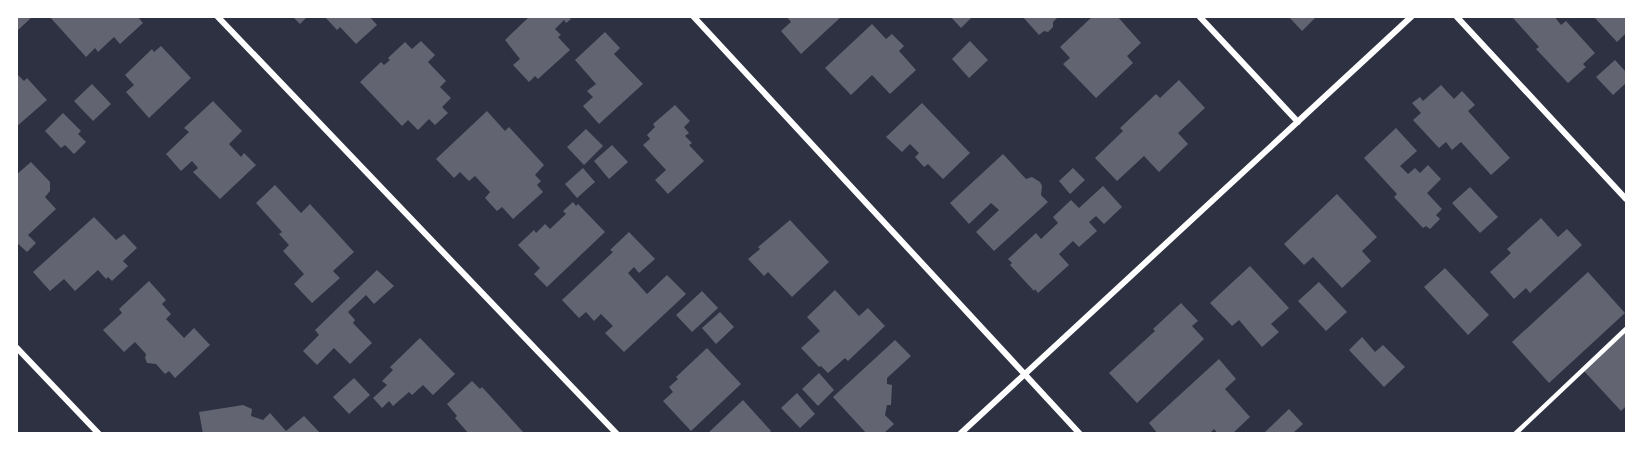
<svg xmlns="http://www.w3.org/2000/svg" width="1643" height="450" font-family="'PT Serif',serif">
<rect width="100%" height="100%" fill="#2d3142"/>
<path fill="#626471" d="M16,16h17l-17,16z
M49,16h88l6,7 -23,21 -6,-7 -16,15 -3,-4 -9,9z
M292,16h16l-8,8z
M324,16h45l8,9 -21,19 -16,-17 -3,3z
M530,16h38l3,3 -5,4 -2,-3 -9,9 6,6 -3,2 12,13 -32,29 -3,-3 -6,6 -16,-17 7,-6 -15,-19z
M786,16h56l-41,38 -20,-23 10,-9z
M950,16h23l-12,12z
M1022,16h37l-6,6v5l-5,5 -4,-1 -5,4z
M1093,16h24l24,27 -14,13 6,7 -37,35 -33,-34 7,-6 -10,-11z
M1288,16h29l-15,15z
M1514,16h40l7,9 5,-4 29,32 -12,11 3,3 -18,16 -32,-34 3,-2 -26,-29z
M1593,16h33v17l-9,9z
M872,24l14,15 6,-5 12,12 -5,5 17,19 -26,24 -18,-19 -21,20 -26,-27z
M605,32l15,16 -6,6 29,30 -44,40 -16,-18 10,-9 -6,-6 9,-7 -21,-24z
M421,41l14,14 -7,7 18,19 -6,6 11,11 -9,9 6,6 -13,12 -6,-6 -11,11 -10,-10 -6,6 -42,-44 21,-20 3,3 6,-5 -2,-2 17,-16 7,7z
M970,41l18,19 -19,18 -17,-19z
M161,46l30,32 -42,40 -23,-26 8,-7 -9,-10 27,-26 2,3z
M1615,60l11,12v11l-13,12 -17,-18z
M16,73l8,8 3,-3 20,22 -31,27z
M1179,80l26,28 -27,25 10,11 -29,28 -15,-16 -27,25 -22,-23 28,-27 -3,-3 36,-34 4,4z
M92,84l19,20 -18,17 -19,-20z
M1441,85l13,14 8,-8 13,14 -7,6 42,47 -19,17 -30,-33 -9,8 -6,-8 -7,6 -26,-28 8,-7 -9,-10 8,-6 3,4z
M213,101l29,30 -13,13 12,13 3,-4 12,12 -36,34 -27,-27 5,-4 -6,-7 -11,10 -15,-17 23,-22 -5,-4z
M922,103l48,50 -27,26 -15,-15 -4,3 -9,-10 4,-4 -9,-9 -8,8 -16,-15z
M675,105l15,16 -6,6 5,6 -4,3 7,7 -3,2 15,16 -36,33 -13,-14 11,-10 -23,-25 7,-6 -3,-4 8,-8 -2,-3z
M487,111l18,20 4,-4 35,38 -9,10 6,6 -4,4 6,7 -30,27 -11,-12 -5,4 -12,-13 5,-6 -15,-16 -6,5 -9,-9 -6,6 -18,-19z
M63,113l18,18 -3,3 8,8 -12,12 -9,-9 -4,3 -16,-17z
M1396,128l21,23 -17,15 8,8 7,-6 5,5 8,-8 13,14 -14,14 15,16 -6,6 4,4 -10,10 -4,-3 -3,2 -29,-31 3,-3 -33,-36z
M586,129l17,17 -19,19 -17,-18z
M612,145l16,17 -19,17 -15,-18z
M1003,154l23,25 6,-2 8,5 2,4 -1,9 7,7 -54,49 -18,-19 23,-22 -8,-7 -22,21 -19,-21z
M31,162l19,20v9l-5,6 11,12 -28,26 8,8 -9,9 -11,-10v-67z
M583,168l12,14 -18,16 -12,-14z
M1073,168l12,12 -15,14 -11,-13z
M275,185l26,28 9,-9 44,48 -21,19 7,7 -28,25 -18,-19 10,-10 -21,-23 6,-6 -10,-11 3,-2 -26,-29z
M1103,186l19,21 -18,17 -8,-8 -7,6 8,9 -18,16 -6,-6 -14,13 10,11 -31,28 -3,-4 -1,2 -24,-26 2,-2 -4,-4 28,-26 5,6 17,-16 -5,-6 18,-17 8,8z
M1470,187l28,30 -18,16 -28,-30z
M1337,194l40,43 -15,14 9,10 -29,27 -29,-31 -9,8 -20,-21z
M573,202l3,4 2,-2 27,28 -58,55 -13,-13 6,-6 -22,-23 16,-15 2,3 9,-9 5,5 16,-15 -3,-3z
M94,217l22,23 8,-6 13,14 -14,13 5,5 -16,15 -4,-4 -2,2 -8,-9 -23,21 -11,-12 -14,12 -17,-19z
M1541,218l17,19 9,-8 15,16 -52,48 -4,-5 -12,11 -24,-27 21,-19 -4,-4z
M790,220l39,42 -37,35 -24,-25 -4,4 -16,-17 12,-10 -2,-2z
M629,232l26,27 -16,14 -5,-6 -6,6 19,21 20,-19 19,19 -62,58 -19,-19 8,-7 -12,-12 -7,7 -8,-9 -7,6 -17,-18 51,-48 -3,-2z
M1250,266l39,42 -18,16 8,8 -17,15 -23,-27 -7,6 -22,-23z
M1445,268l44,47 -21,20 -44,-48z
M377,270l17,16 -20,18 -8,-9 -18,17 7,8 -2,3 19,20 -22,21 -16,-16 -17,17 -14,-14 16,-16 -4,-5z
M1588,272l37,41 -76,70 -37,-41z
M149,281l17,19 -4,4 9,10 -5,5 18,19 10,-10 16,17 -35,33 -6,-7 -4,3 -9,-10 -9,-1 -2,-5 1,-4 -11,-12 -11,10 -21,-22 19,-17 -3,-4z
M1319,282l28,30 -21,19 -28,-30z
M835,290l24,26 9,-8 17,18 -37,35 -3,-3 -17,15 -7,-7 -2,1 -18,-19 19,-17 -13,-14z
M702,291l16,17 -26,24 -16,-17z
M1181,303l17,18 -6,5 12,13 -67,64 -28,-30 46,-42 -2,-2z
M720,312l14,15 -18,17 -14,-16z
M1626,332v74l-5,5 -37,-40z
M1362,337l13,15 8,-7 22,22 -21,20 -35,-37z
M420,338l35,36 -22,21 -10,-10 -11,10 -3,-3 -16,14 -4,-5 -7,7 -9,-10 14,-13 -5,-4 11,-11 -3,-3z
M895,340l16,16 -24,22v6l5,1 -1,20h-4l-2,10 9,9 -11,10h-16l-34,-37z
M707,348l34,36 -50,47 -28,-30 10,-9 -4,-5 9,-8 -2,-2z
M1219,359l17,20 -11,10 25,28 -18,17h-14l-4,-5 -5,5h-51l-9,-11z
M819,373l15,17 -16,16 -16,-17z
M354,378l16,17 -21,19 -16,-17z
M472,381l8,8 2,-2 43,47h-56l-14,-16 2,-2 -10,-12z
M797,393l18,21 -15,14 -19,-20z
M743,400l28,31 -3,3h-61z
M243,405l9,4 -1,7 12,4 7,-7 16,18 18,-15 17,18h-118l-4,-22z
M1289,409l14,15 -11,10h-29z"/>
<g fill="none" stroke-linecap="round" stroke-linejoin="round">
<path stroke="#fff" stroke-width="4.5" d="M1515,434l111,-105"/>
<path stroke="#fff" stroke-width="6" d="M217,16l400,418
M693,16l387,418
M1199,16l99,106
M1456,16l170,183
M16,347l83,87
M960,434l452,-418"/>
</g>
<rect width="1643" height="450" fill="none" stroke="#ffffff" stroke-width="36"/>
</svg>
